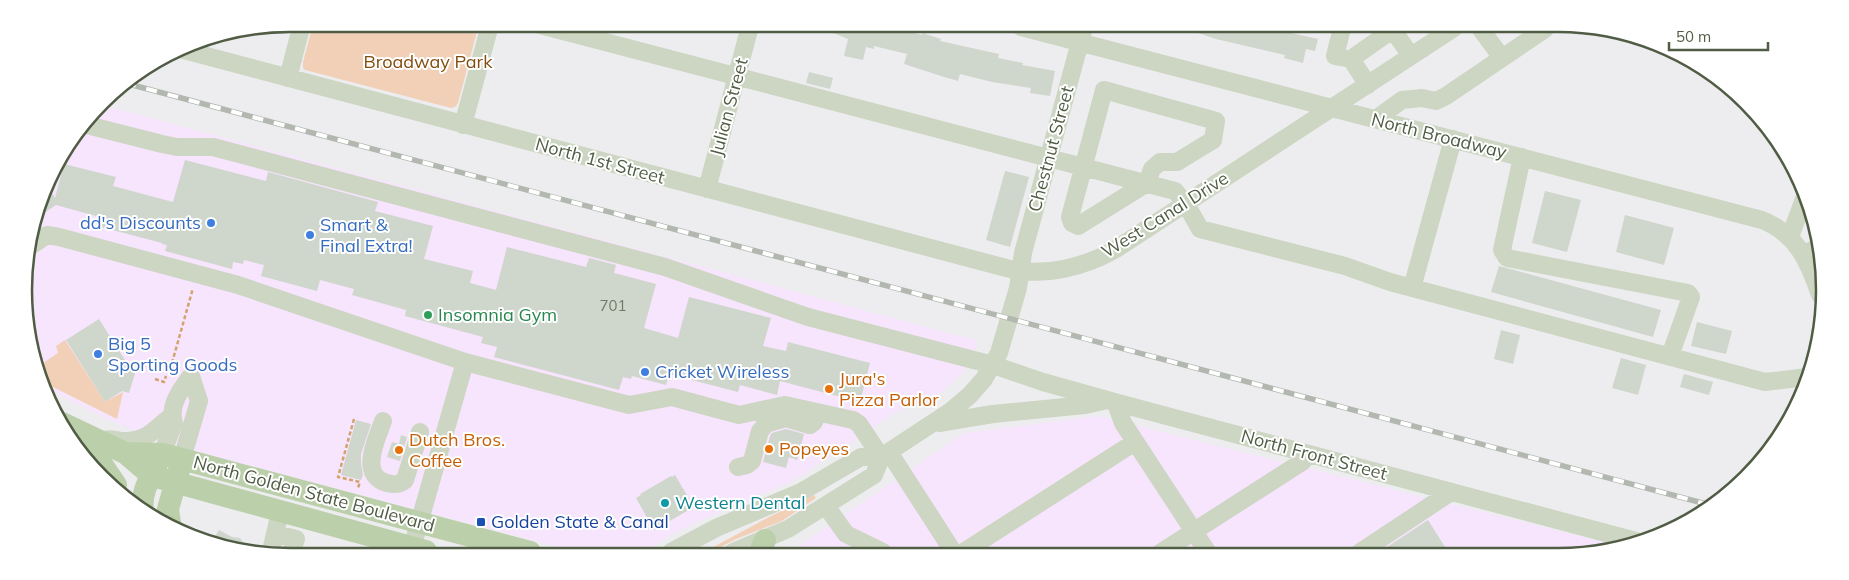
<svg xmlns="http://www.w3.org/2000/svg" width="1849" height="580" font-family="Mulish,sans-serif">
<rect width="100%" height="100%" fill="#ededf0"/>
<path fill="#f7e4fd" d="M102,105l876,236 -15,31 -20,19 -9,6 -34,13 -109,72 -110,47 -37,23h-67l-417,-110 -59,-26 -55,-28 -13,-29 -7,-103 25,-84z
M1098,416l521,130 -25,8 -804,-2 175,-119z"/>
<path fill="#f2d0b7" d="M313,24h166l-21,79 -3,4 -4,1 -146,-38 -2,-2v-6z
M65,340l40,62 18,-10 -6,27 -74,-37 -6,-15 21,-14 -2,-7z
M814,495l2,3 -34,23 -46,18 -25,13h-7l67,-36z"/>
<path fill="#cfd6cc" d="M816,26h61l10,2 1,-2 34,9v-2l19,6 -1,2 59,13 -1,4 25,5 -1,2 33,6 -5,25 -20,-3 1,-5 -39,-6 -32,-8 -2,7 -17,-5 -37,-12 3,-10 -33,-8v3l-8,-2 -3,13 -19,-4 4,-17z
M1187,27l92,1 -1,2 40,9 -3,12 -9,-2 -3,14 -19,-5 1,-3 -69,-16 -30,-10z
M809,72l24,6 -3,11 -24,-6z
M185,160l81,21 2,-9 110,30 -3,9 58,15 -9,33 49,12 -3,12 26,7 11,-43 79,20 3,-9 27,7 -2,8 42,11 -12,44 34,10 11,-41 82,21 -8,28 23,5 2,-9 82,21 -10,39 -80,-21 -3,14 -37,-10 -2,7 -69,-18 -3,11 -34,-9 -1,3 -8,-2 -4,13 -125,-33 3,-10 -16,-4 2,-6 -78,-21 1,-6 -54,-15 2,-6 -34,-9 -3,11 -56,-15 3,-11 -20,-5 -1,4 -10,-2 -1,7 -67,-18 2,-6 -5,-1v-1l-61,-16 2,-9 -47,-13 -18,12 9,-32 8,13 9,-34 52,13 -3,9 60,16z
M1005,171l24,6 -19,70 -24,-7z
M1545,191l36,9 -14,52 -35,-9z
M1625,215l49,13 -10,37 -48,-13z
M1499,266l162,44 -8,27 -162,-45z
M99,319l31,49 6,2 -7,23 -7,-2 -17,11 -39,-62z
M1697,322l35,9 -6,23 -35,-8z
M1501,330l19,5 -7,29 -19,-5z
M1621,358l25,7 -8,30 -26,-7z
M1684,374l29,8 -4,13 -29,-8z
M356,420l15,4 -10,30v10l2,11 -2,5 -20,-5z
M786,429l18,5 -7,26 -8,-3 -3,11 -23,-6 7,-26 2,-3z
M401,435l6,2 -7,24 -13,-4 5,-15 7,2z
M675,475l19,32 -40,23 -18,-32 5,-3 -1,-1 31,-18 1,1z
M1428,520l17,27 -9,7 -58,-1z
M219,530l13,7 8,1 3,4 17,9h-22l-26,-10z"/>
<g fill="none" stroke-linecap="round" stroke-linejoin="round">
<path stroke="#d2a36d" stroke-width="2.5" stroke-dasharray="4 2.5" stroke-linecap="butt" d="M172,363l21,-75
M155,379l9,3 2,-6
M354,419l-16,58 22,5 -2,6"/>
<path stroke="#ccd6c2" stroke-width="18" d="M540,25l635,166 11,13 14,25 145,37 45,16 375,100 42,-5
M1021,27l741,193c35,14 47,42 58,75
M1342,28l-7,28 16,3 17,26
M1385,28l8,2 18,26
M1480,28l22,30
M180,49l830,220c35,8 75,-2 106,-20l338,-221
M1351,59l44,-31
M288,78l14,-54
M1104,90l112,31 -3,19 -36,22h-17l-8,7 -5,14 -69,43 -6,-3 -2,-6z
M1376,119l26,-19 20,-2 14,3 10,-5 99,-67
M87,125l75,19 15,3h36l452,120 143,50 185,48 50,17 75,21 518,138
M463,125l27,-100
M1522,157l-20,93 5,8 181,35 3,4 -21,59
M707,189l43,-163
M1790,237l14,-38
M29,247l18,-12 12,2 179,48 227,77 164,43 43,-8 67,18 46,-10 68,15 6,4 22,33
M1803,255l17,-9
M1412,288l41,-149
M1118,403v6l5,14 85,130
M383,421c-6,18 -25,54 4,62 7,2 12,2 18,-3l15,-48
M939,423l54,-9 92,-9 18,-4
M104,440c7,-3 15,2 23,1 23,-1 29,-14 45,-25
M889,452l65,101
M162,454l12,-31c-6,-17 7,-34 17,-47
M182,459l17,-58 -8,-25
M738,467l9,-2 5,-4 8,-30 6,-7 20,-6 24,7 4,-3 3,-10
M826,506l20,28 37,18
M276,534l20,5 -4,12
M412,548l53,-186
M271,551l9,-39
M671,552l45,-24 85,-36 60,-35h20
M733,552l55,-23 86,-54 7,-18 70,-46 19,-16 14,-16 15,-26 19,-65 5,-35 61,-226
M962,553l173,-111
M1160,553l142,-91 7,-8
M1359,553l92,-61"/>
<path stroke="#bccfab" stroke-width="22" d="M62,423l63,30 27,23 274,75
M78,437l1,7 20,16 17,25
M125,453l37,1 20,5 348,93
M143,512c-3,-19 7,-34 15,-50
M170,523l-2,-14 11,-39
M760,552l5,-12"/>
<defs>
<path id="rail" d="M125,83l1585,422"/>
</defs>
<use href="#rail" stroke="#b2b8af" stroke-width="5.5"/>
<use href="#rail" stroke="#fff" stroke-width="4" stroke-dasharray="11" stroke-linecap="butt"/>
</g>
<g fill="#3f7fe0" stroke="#fff" stroke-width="2">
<circle cx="211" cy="223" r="5"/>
<circle cx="310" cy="235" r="5"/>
<circle cx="98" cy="354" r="5"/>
<circle cx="645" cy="372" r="5"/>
</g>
<circle fill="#2e9e5b" stroke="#fff" stroke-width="2" cx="428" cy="315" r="5"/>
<g fill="#e8710a" stroke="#fff" stroke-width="2">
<circle cx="829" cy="389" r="5"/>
<circle cx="769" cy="449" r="5"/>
<circle cx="399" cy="450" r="5"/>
</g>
<circle fill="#0f9aa8" stroke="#fff" stroke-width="2" cx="665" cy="503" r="5"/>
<rect fill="#1a4fb4" stroke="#fff" stroke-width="2" x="476" y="517" width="10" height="10" rx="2.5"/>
<g text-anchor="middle" stroke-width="4" stroke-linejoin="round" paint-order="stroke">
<g font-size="15" fill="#707a66">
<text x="613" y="311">701</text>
</g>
<g font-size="18" fill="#824d10" stroke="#fff">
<text x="428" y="68">Broadway Park</text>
</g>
<g font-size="18" fill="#505c44" stroke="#fff">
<text transform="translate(729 107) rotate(-75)" y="6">Julian Street</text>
<text transform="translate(1439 136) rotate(14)" y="6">North Broadway</text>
<text transform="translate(1051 149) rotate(-75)" y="6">Chestnut Street</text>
<text transform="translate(600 161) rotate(15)" y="6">North 1st Street</text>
<text transform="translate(1165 215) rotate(-32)" y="6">West Canal Drive</text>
<text transform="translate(1314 455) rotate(15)" y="6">North Front Street</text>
<text transform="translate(314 494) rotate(15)" y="6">North Golden State Boulevard</text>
</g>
<g font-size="18" fill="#366cbe" stroke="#fff" text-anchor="start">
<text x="201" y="229" text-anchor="end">dd's Discounts</text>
<text x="320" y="231">Smart &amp;<tspan x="320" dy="21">Final Extra!</tspan></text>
<text x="108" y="350">Big 5<tspan x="108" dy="21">Sporting Goods</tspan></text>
<text x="655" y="378">Cricket Wireless</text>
</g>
<g font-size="18" fill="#27864d" stroke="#fff" text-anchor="start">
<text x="438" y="321">Insomnia Gym</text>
</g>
<g font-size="18" fill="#c56008" stroke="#fff" text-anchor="start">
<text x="839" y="385">Jura's<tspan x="839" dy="21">Pizza Parlor</tspan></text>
<text x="409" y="446">Dutch Bros.<tspan x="409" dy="21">Coffee</tspan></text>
<text x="779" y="455">Popeyes</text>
</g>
<g font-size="18" fill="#0d838f" stroke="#fff" text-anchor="start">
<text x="675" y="509">Western Dental</text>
</g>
<g font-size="18" fill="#164399" stroke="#fff" text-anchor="start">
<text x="491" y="528">Golden State &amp; Canal</text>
</g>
</g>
<path d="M0 0H1849V580H0ZM290 32H1558A258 258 0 0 1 1816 290V290A258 258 0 0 1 1558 548H290A258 258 0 0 1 32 290V290A258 258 0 0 1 290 32Z" fill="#fff" fill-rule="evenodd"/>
<path fill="none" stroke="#505c44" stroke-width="2.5" d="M290 32H1558A258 258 0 0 1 1816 290V290A258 258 0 0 1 1558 548H290A258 258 0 0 1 32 290V290A258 258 0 0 1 290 32Z"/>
<path d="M1669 42v8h99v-8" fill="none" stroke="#505c44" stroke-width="2.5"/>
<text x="1676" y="42" font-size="15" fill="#505c44" stroke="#ffffff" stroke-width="4" paint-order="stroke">50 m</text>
</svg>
